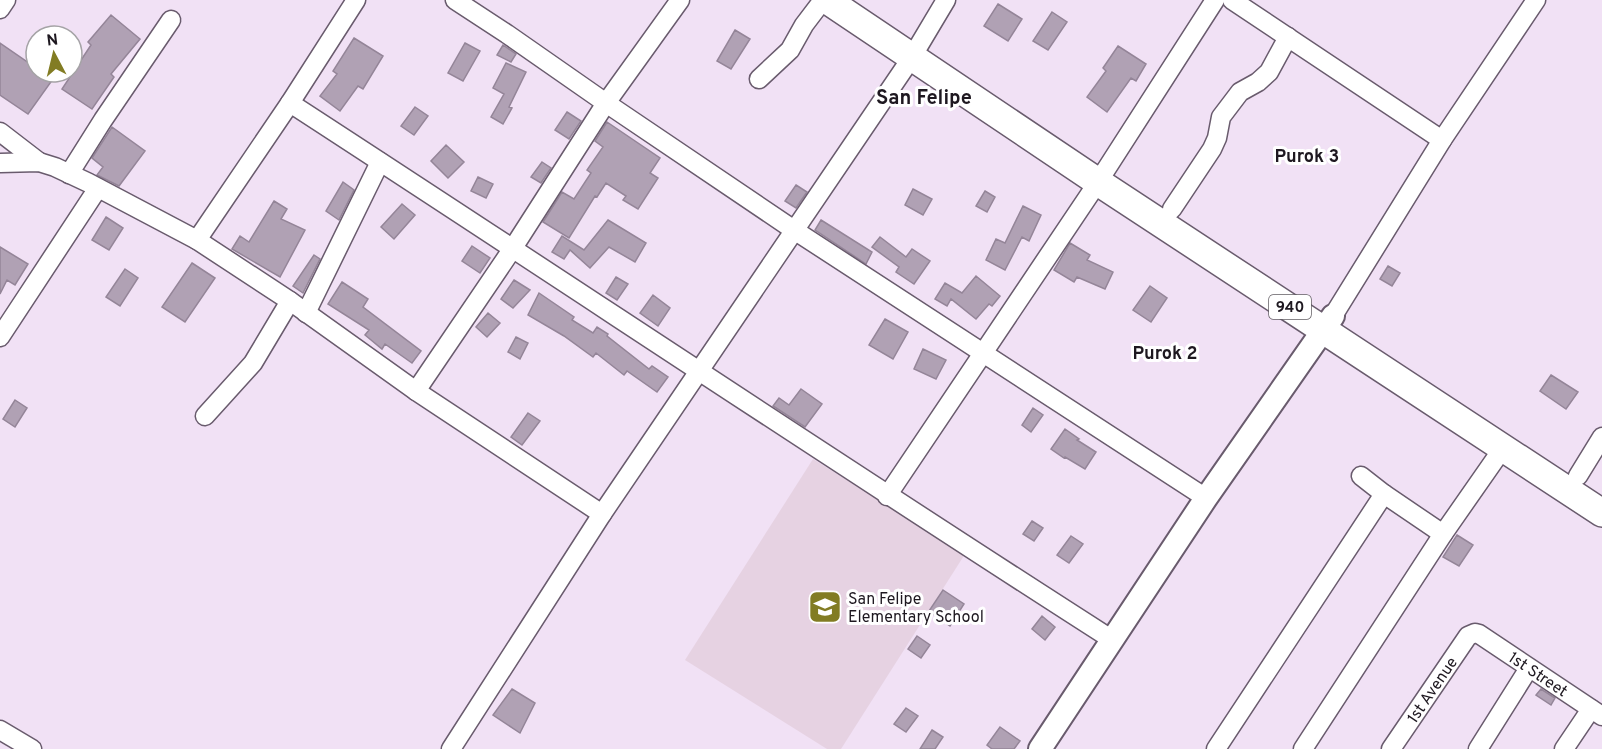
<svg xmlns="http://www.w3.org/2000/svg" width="1602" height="749" font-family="Overpass,sans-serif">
<rect width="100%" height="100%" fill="#f1e1f5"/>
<path fill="#e6d2e2" d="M813,459l152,95 -124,195h-14l-142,-89z"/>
<path fill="#b0a1b4" stroke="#948598" stroke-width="1.5" d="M998,4l24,15 -14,22 -24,-15z
M1052,12l15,10 -19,28 -15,-9z
M111,15l29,24 -29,35 3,3 -22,32 -30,-20 29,-44 -3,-3z
M735,30l15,9 -19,30 -14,-8z
M354,38l29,18 -20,33 -5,-3 -18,25 -20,-15 17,-22 -4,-3z
M0,43l36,25v4h6l11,7 -25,35 -28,-19z
M465,43l15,8 -17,30 -15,-8z
M503,45l13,9 -5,8 -14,-7z
M1118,46l28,18 -10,17 -5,-3 -24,34 -20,-15 19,-26 -3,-3z
M506,63l20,9 -17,35 3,1 -9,16 -12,-7 13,-23 -11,-6z
M415,107l13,9 -14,19 -13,-9z
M567,112l14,9 -12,18 -14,-9z
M607,122l53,36 -10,15 8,5 -20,31 -15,-9 3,-4 -20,-13 -9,14 -2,-1 -26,42 -26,-16 19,-30 12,7 17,-26 -4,-3 16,-23 -8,-6z
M112,127l33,24 -26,35 -22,-11 6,-8 -11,-9z
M446,145l18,17 -16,16 -17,-17z
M542,162l9,6 -10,15 -10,-6z
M478,177l15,7 -7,14 -15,-7z
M343,182l11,8 -15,30 -13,-9z
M796,185l11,7 -11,16 -11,-7z
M913,189l19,10 -9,16 -18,-10z
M985,191l10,6 -8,15 -11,-6z
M274,201l13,8 -6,10 24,11 -25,47 -48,-28 8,-13 9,6z
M402,204l13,11 -21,24 -13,-12z
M1023,206l18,9 -12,26 -7,-4 -17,33 -19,-10 10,-21 9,4z
M106,217l17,11 -14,22 -17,-10z
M608,220l38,23 -11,19 -26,-15 -19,21 -20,-18 -6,9 -12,-7 10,-16 22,14z
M821,220l51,32 -6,12 -51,-34z
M880,237l26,20 6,-8 18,12 -16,23 -18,-12 3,-5 -27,-20z
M1070,243l20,12 -3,5 26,12 -8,17 -28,-12 -3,5 -20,-12z
M472,246l18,12 -10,15 -18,-12z
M0,247l28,17 -13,21 -8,-5 -7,14z
M314,255l6,4 -17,34 -10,-7z
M192,263l23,15 -30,44 -23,-15z
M1388,266l12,7 -8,13 -12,-7z
M125,269l13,9 -18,28 -14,-9z
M976,276l24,20 -8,10 -3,-2 -13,15 -25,-20 -4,7 -12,-7 10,-16 17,10z
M616,277l12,7 -11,16 -11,-7z
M514,280l16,10 -17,18 -12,-9z
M342,282l26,17 -5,8 58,44 -9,12 -27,-19 -3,5 -17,-14 4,-5 -41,-26z
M1150,286l17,12 -16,24 -18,-12z
M539,293l35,24 -2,3 21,13 4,-6 11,7 -1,2 42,33 3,-3 16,11 -11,15 -30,-21 -3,4 -28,-22 -3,4 -29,-21 -36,-21z
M653,295l17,13 -12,18 -18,-13z
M488,313l12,10 -13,14 -11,-10z
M885,319l23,13 -15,27 -24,-14z
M516,337l12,6 -8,16 -12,-7z
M923,349l23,11 -10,19 -22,-10z
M1551,375l27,17 -12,17 -26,-18z
M801,389l21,15 -17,23 -32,-21 6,-8 10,7z
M15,400l12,8 -12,19 -12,-8z
M1033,408l10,7 -12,17 -9,-7z
M528,413l12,8 -18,24 -11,-8z
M1065,429l14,10 -2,1 19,12 -11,17 -20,-12 -1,1 -13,-9z
M1032,521l11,7 -9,13 -11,-7z
M1457,535l16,10 -14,21 -16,-9z
M1071,536l12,8 -14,19 -12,-8z
M943,590l21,14 -14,22 -21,-15z
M1042,616l13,11 -10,13 -13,-11z
M917,636l13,9 -9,13 -13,-9z
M512,689l23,14 -15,30 -27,-18z
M1541,689l14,9 -4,7 -15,-10z
M906,708l12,8 -12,16 -12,-8z
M1000,727l20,14 -6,8h-22l-5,-4z
M932,730l11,7 -8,12h-15z"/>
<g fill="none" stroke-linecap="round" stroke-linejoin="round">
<defs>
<g id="minor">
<path d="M455,0l52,34 99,69 188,127 412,268"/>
<path d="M1232,0l210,140"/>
<path d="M0,9l6,-9"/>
<path d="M759,79l31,-29 14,-25 19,-25"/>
<path d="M290,103c274,178 546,360 821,536"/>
<path d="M0,132l39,30"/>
<path d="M0,163l39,-1 16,5 34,16 108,57 93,61 126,90 186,123"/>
<path d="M69,174l34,-54 68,-100"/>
<path d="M1172,209l40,-60 5,-11 4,-21 19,-25 18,-10 11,-10 19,-35"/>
<path d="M197,240l93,-137 66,-103"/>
<path d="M306,313l74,-151"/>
<path d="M1333,316l109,-176 94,-140"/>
<path d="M0,337l98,-149"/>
<path d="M416,391l97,-143 93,-145 74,-103"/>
<path d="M205,416l48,-53 37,-62"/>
<path d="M1578,476l24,-39"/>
<path d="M1384,494l59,40"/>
<path d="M887,496l211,-314 117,-182"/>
<path d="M0,730l32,19"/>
<path d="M451,749l151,-235 310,-457 34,-57"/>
<path d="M1216,749l168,-255 -23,-18"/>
<path d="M1303,749l140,-215 60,-86"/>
<path id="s1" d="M1391,749l77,-113 7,-3 4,1 123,82"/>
<path d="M1478,749l51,-81"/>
<path d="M1564,749l27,-40"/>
</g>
<path id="major" d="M1040,749l166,-251 127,-182"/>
<path id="highway" d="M827,0l271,182 504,331"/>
</defs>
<use href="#minor" stroke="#695b6d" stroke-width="21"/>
<use href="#major" stroke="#695b6d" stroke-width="26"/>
<use href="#highway" stroke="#695b6d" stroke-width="30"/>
<use href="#minor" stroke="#fff" stroke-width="18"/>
<use href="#major" stroke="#fff" stroke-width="22"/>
<use href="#highway" stroke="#fff" stroke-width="27"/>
</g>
<defs>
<symbol id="school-square" viewBox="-11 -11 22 22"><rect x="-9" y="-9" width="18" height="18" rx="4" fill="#827c23" stroke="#fff"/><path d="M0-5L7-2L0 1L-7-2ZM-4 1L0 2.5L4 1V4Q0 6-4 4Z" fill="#fff"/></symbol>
</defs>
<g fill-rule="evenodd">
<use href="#school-square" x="806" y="588" width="38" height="38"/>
</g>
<g text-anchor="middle" stroke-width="6" stroke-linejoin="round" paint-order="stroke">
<rect fill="#fff" stroke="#625d63" stroke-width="1.5" x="1269" y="295" width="42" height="24" rx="4.5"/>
<g font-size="15" font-weight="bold" fill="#1e1820">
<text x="1290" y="312">940</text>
</g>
<g font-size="16" fill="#1e1820" stroke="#fff" text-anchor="start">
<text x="848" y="604">San Felipe<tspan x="848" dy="18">Elementary School</tspan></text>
</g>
<g font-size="16" fill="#1e1820" stroke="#fff">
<text dy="6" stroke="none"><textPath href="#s1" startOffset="220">1st Street</textPath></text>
<text dy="6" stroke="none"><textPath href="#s1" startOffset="72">1st Avenue</textPath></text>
</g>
<g font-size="18" font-weight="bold" fill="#1e1820" stroke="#fff">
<text x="1307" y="162">Purok 3</text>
<text x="1165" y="359">Purok 2</text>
</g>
<g font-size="20" font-weight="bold" fill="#1e1820" stroke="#fff">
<text x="924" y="104">San Felipe</text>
</g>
</g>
<g transform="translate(54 54) rotate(353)"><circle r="28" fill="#ffffff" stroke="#a5a3a6" stroke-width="1.5"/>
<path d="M0-4.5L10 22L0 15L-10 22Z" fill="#827c23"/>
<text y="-9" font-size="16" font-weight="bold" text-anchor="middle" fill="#1e1820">N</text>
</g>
</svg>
